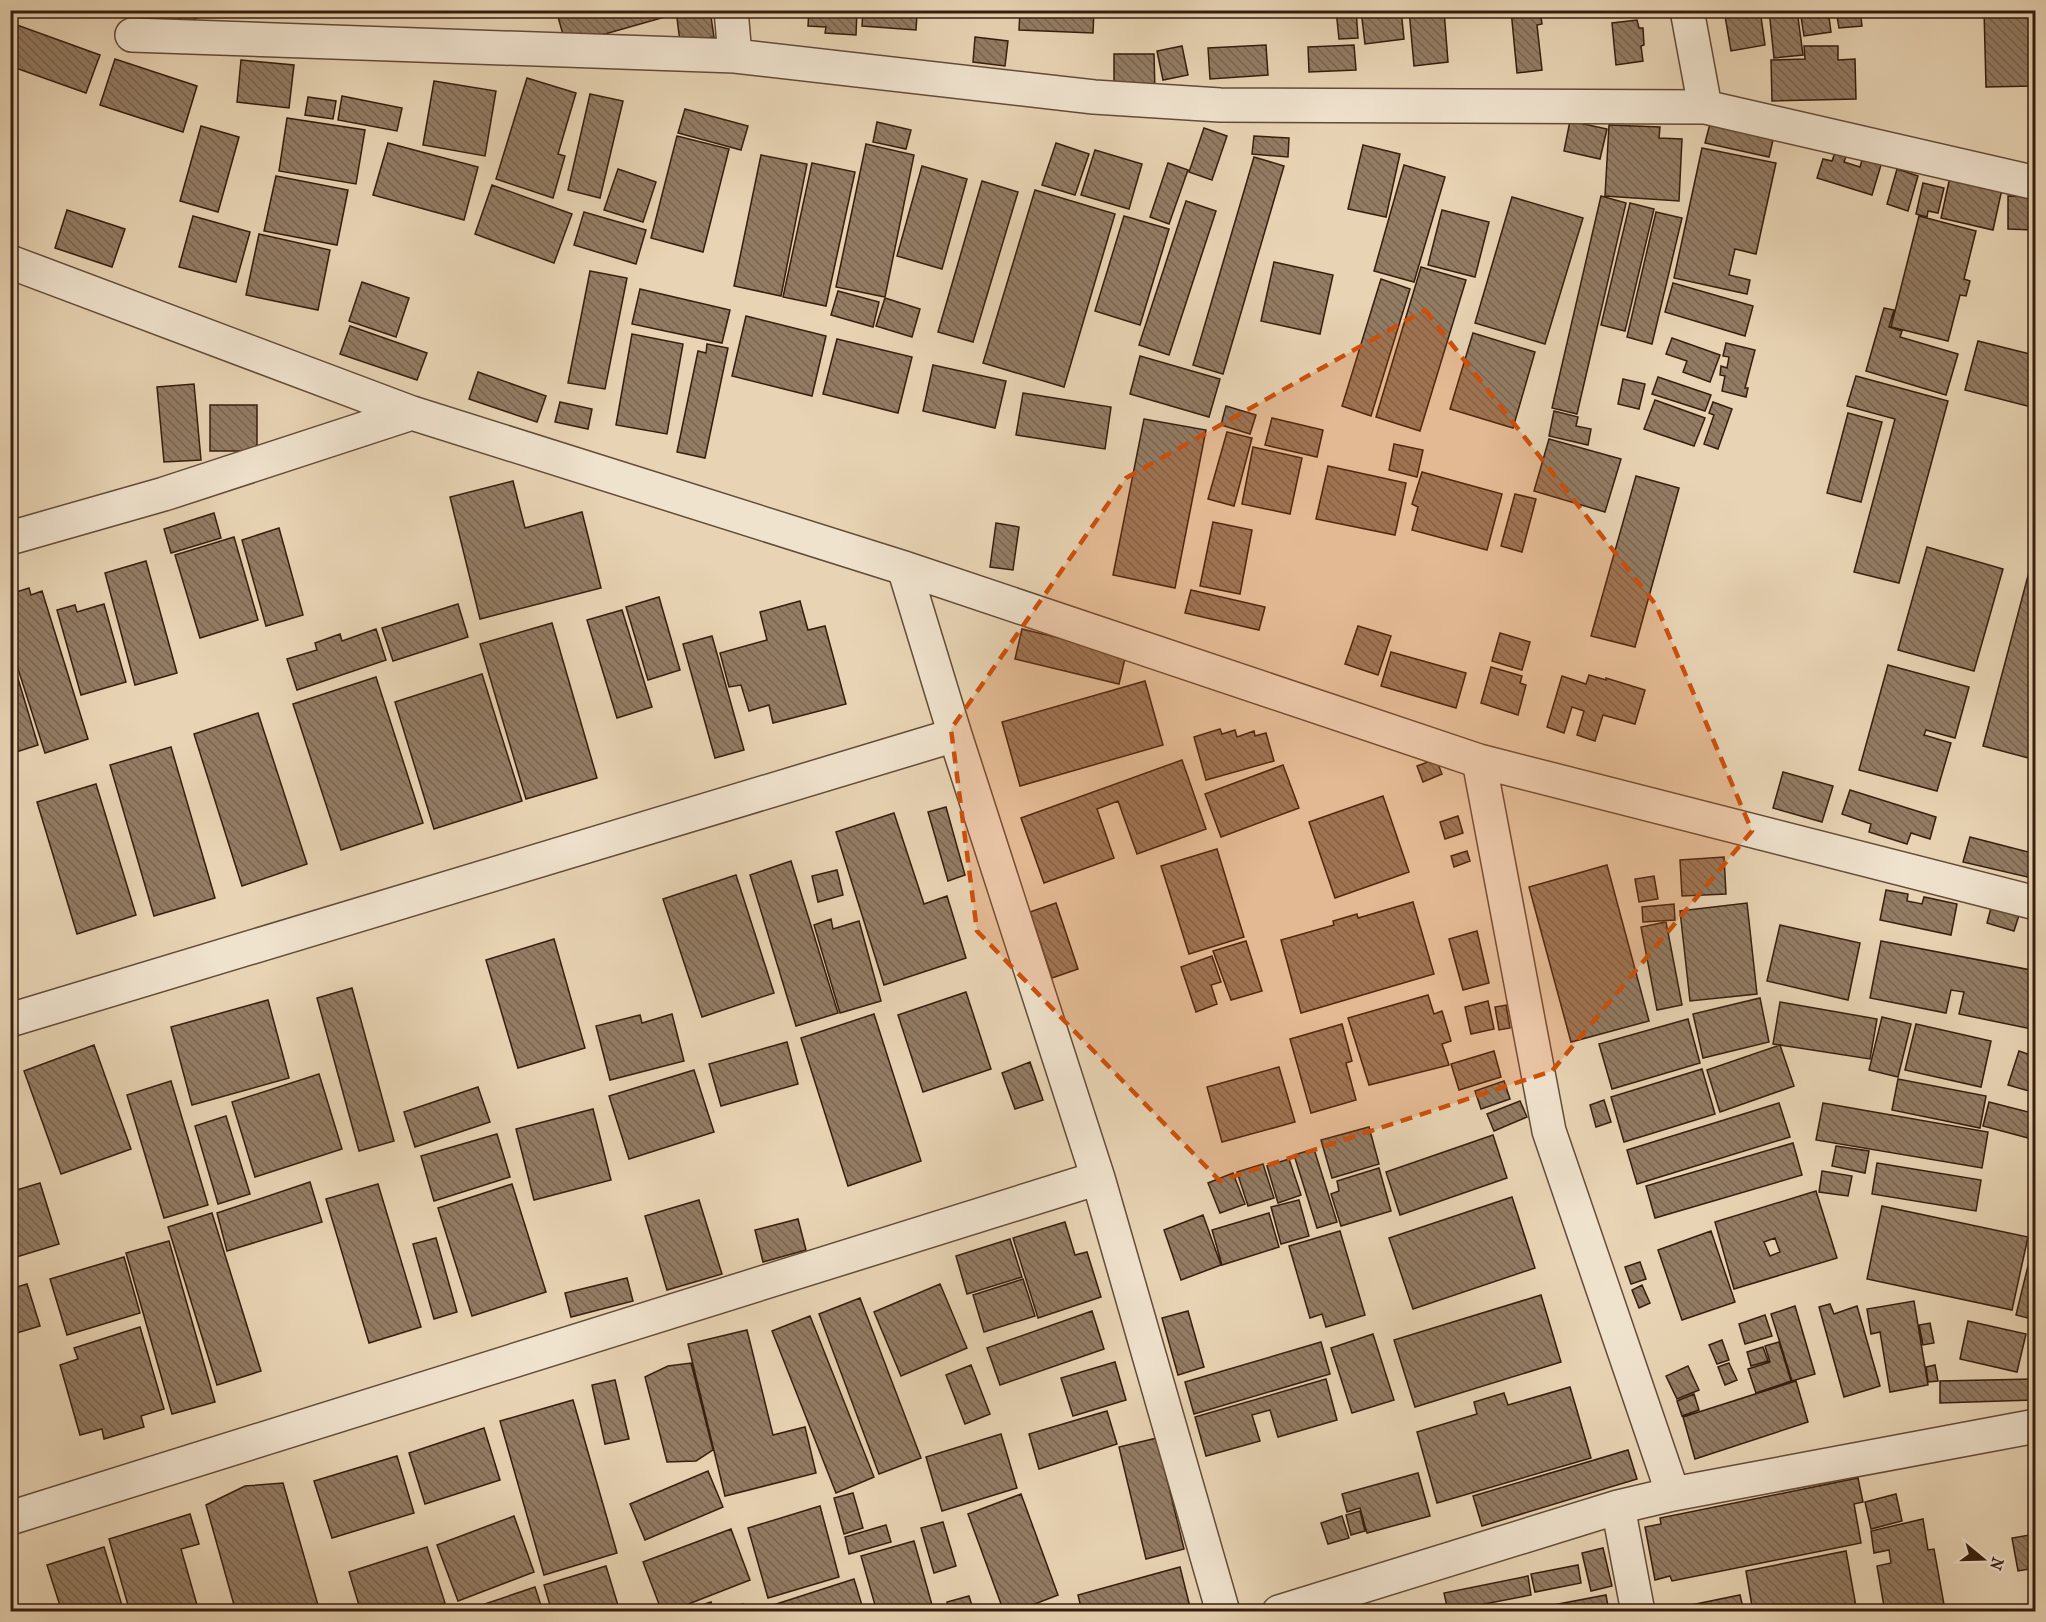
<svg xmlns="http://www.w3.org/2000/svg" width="2046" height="1622" font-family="'IM FELL French Canon',serif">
<defs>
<pattern id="building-back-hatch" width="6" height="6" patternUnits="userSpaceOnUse" patternTransform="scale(1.5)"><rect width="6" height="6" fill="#937c64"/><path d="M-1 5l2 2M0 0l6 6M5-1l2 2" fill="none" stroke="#796551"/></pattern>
</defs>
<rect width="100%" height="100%" fill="#e8d4b4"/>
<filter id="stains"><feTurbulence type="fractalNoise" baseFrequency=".00333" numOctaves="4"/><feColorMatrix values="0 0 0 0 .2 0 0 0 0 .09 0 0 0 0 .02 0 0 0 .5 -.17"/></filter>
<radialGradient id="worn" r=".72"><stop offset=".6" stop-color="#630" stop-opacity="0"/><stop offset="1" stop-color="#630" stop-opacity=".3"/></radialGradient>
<path fill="url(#building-back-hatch)" stroke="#371d0e" stroke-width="1.5" fill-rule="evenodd" d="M175,10h27l2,4 -21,12z
M556,10h115l1,5 -106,30z
M676,10h34l4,27 -34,5z
M809,10h48l-1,25 -31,-2 1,-6 -18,-1z
M863,10h34v3l20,2 -1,15 -54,-4z
M1020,10h74l-1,23 -74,-3z
M1336,10h20l2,28 -19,1z
M1361,10h40l3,29 -39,5z
M1409,10h35l4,52 -34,4z
M1511,10h29l2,14 -5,1 5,45 -25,3z
M1724,10h36l5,35 -34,6z
M1769,10h28l6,45 -29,3z
M1800,10h28l3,22 -27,4z
M1836,10h24l2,16 -23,2z
M1984,10h50l2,76 -50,1z
M1637,20l2,8h4l1,17 -3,1 2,15 -27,4 -4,-42z
M17,25l83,30 -14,38 -76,-27v-22z
M975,37l33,4 -3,25 -32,-4z
M1266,45l2,30 -58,4 -2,-31z
M1354,45l2,25 -47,2 -1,-25z
M1182,46l6,29 -25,5 -6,-29z
M1804,46h34v14l17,-1 1,40 -84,2 -1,-41 34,-1z
M1114,54h40l1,37h-41z
M115,59l82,27 -14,46 -83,-27z
M241,60l53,5 -5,43 -52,-6z
M527,78l49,15 -18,61 7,2 -12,42 -57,-19z
M434,81l62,10 -11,65 -62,-11z
M590,94l33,7 -23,97 -32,-8z
M342,96l60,12 -5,23 -59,-11z
M308,97l28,4 -3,18 -28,-4z
M685,109l63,17 -7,24 -63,-17z
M287,118l78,12 -9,54 -77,-13z
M1711,120l56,12 -1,6 7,2 -4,17 -64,-14z
M1570,121l37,8 -7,30 -36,-8z
M877,122l34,8 -5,19 -33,-7z
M1609,125l51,2 -1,11 23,1 -3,62 -74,-5z
M201,126l38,11 -21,75 -38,-11z
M1204,128l23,8 -15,44 -23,-8z
M677,136l52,13 -26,103 -52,-14z
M1254,136l35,2 -1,19 -36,-3z
M388,143l90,24 -14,53 -91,-25z
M1056,143l33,11 -14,41 -33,-10z
M866,144l48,11 -29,142 -49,-10z
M1363,145l37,9 -14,63 -38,-8z
M1837,147l11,4 -4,11 16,5 5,-17 19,5 -12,40 -55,-17 6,-19 9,2z
M1702,148l74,15 -20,91 -21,-5 -6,26 21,5 -3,14 -73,-16z
M1095,150l47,14 -13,45 -48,-14z
M761,155l46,9 -26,132 -47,-10z
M1254,157l30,9 -61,208 -30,-9z
M812,163l43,9 -29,134 -43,-9z
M1168,163l20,7 -19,54 -19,-7z
M1404,165l41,12 -31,105 -40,-11z
M922,166l45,13 -25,90 -45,-13z
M618,169l38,13 -13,40 -39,-12z
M1897,169l21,7 -10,35 -21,-7z
M276,176l72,14 -11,55 -73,-14z
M1950,177l52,12 -9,41 -52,-12z
M982,181l36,11 -45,150 -35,-10z
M1923,183l21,5 -6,25 -10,-2 -1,6 -11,-3z
M492,185l80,29 -18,49 -79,-29z
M1035,190l80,24 -51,173 -81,-24z
M1601,196l25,7 -49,211 -25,-6z
M2008,196l28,1v33l-28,-1z
M1512,197l71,21 -38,126 -70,-21z
M1186,201l30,10 -47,144 -30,-10z
M1630,203l24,6 -29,122 -24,-6z
M67,210l58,19 -13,38 -57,-19z
M1442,210l47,12 -14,55 -47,-12z
M584,212l62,18 -10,34 -62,-19z
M1656,212l26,6 -30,126 -25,-7z
M193,216l57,16 -14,50 -57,-15z
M1124,216l45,13 -29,96 -45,-14z
M1919,216l57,15 -12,48 6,2 -4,15 -6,-1 -12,46 -57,-14z
M259,234l71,16 -12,60 -72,-15z
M1274,262l59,13 -13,59 -59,-13z
M1421,267l45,13 -46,151 -44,-14z
M590,271l37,7 -22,111 -37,-6z
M1381,279l29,10 -39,127 -29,-10z
M362,282l47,16 -13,39 -47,-16z
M1673,283l80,23 -8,30 -80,-24z
M640,289l90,21 -8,33 -90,-19z
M838,291l41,11 -6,25 -42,-12z
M885,298l35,11 -8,28 -36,-11z
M1884,308l10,2 -5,17 13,4 -2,6 58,17 -12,41 -80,-24z
M746,316l80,20 -14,60 -80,-20z
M350,326l77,27 -10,27 -77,-26z
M1473,333l62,19 -22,76 -63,-19z
M632,334l51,10 -16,90 -51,-9z
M1672,338l48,17 -10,27 -27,-10 4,-11 -21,-7z
M837,339l75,18 -14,56 -75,-19z
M1978,341l56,14 -5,18 7,2 -1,33 -70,-18z
M1726,343l29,7 -10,38h3l-2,9 -24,-6 3,-15 -5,-1 1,-9 6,2 2,-11 -6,-1z
M707,344l21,4 -23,110 -28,-6 21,-101 8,2z
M1140,356l80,23 -11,38 -79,-23z
M933,365l73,16 -11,47 -72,-17z
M478,372l68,24 -9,26 -68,-23z
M1856,376l92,25 -49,182 -45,-11 41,-153 -48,-13z
M1658,377l53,18 -6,16 -53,-17z
M1623,379l22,5 -6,25 -21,-5z
M194,384l7,76 -37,2 -7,-75z
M1023,393l88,14 -6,42 -89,-14z
M1655,400l50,18 -11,28 -50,-17z
M560,402l32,7 -4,20 -33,-7z
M1713,402l19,7 -14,40 -14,-5 10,-29 -5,-2z
M210,405h47v46h-47z
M1226,406l30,9 -6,19 -29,-9z
M1554,411l24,6 -2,9 15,3 -3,16 -39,-9z
M1848,413l34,9 -21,80 -34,-9z
M1272,418l51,12 -6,27 -52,-12z
M1144,419l62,11 -31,158 -62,-13z
M1227,432l25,6 -18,68 -26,-7z
M1549,439l72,20 -16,53 -71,-21z
M1394,444l29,6 -6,27 -28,-7z
M1253,447l49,11 -12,56 -48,-10z
M1328,466l78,17 -11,52 -79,-16z
M1422,472l80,22 -15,56 -75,-20 6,-23 -6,-3z
M1636,476l43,12 -44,159 -44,-11z
M513,481l12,47 57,-16 19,76 -121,31 -30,-122z
M1515,494l21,5 -14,53 -21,-6z
M214,513l7,25 -50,15 -7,-24z
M1213,522l39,8 -12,64 -40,-8z
M996,523l23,4 -6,43 -23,-3z
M279,528l24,87 -37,11 -24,-86z
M234,537l24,83 -58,18 -25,-83z
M1927,547l76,22 -29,102 -76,-21z
M146,561l31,112 -42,12 -30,-112z
M2029,572l7,2v186l-53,-14z
M29,588l2,7 11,-4 46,148 -43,14 -35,-109v-50z
M1191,590l74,17 -6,23 -74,-17z
M659,597l21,73 -32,10 -22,-73z
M800,601l8,29 17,-4 21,78 -73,19 -4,-18 -20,6 -8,-26 -12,2 -9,-34 47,-13 -7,-28z
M104,604l22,78 -45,13 -24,-85 18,-5 2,7z
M458,604l10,33 -75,24 -11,-33z
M622,610l30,97 -35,11 -30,-98z
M552,623l45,155 -71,21 -46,-155z
M1358,626l33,10 -13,39 -33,-11z
M376,629l10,31 -89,30 -10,-31 30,-9 -2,-7 25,-9 2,7z
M1022,629l104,25 -7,30 -104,-25z
M1500,633l30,9 -8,28 -30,-9z
M712,636l32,114 -29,8 -32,-114z
M10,652l28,93 -28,9z
M1391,652l75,21 -10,35 -75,-22z
M1888,665l81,22 -14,51 -29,-8 -2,5 27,8 -14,48 -78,-21z
M1491,667l31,9 -2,7 6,2 -8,30 -37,-12z
M482,674l40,127 -88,28 -39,-127z
M1589,675l17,5v-2l39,12 -10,34 -32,-9 -8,26 -18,-6 7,-24 -12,-4 -8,26 -17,-6 15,-51 24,8z
M376,677l47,146 -82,27 -48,-146z
M1145,681l18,64 -143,41 -18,-64z
M258,713l49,151 -65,22 -48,-152z
M1220,729l2,5 13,-4 2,7 17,-6 1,5 11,-3 8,28 -68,19 -12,-43z
M171,747l44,151 -61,18 -44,-151z
M1436,759l6,15 -19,8 -6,-16z
M1182,760l24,69 -69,25 -19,-53 -21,8 17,49 -70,25 -23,-65z
M1283,765l16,43 -78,29 -16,-43z
M1783,772l50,14 -11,36 -49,-14z
M96,784l40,131 -59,19 -40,-132z
M1850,790l86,27 -6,22 -19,-6 -4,11 -38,-12 2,-8 -29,-10z
M1383,796l26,76 -74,26 -26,-76z
M946,807l19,68 -17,6 -20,-69z
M894,813l30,91 23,-8 19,62 -82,27 -48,-153z
M1458,816l5,17 -18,6 -5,-17z
M1970,837l66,17v25l-73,-17z
M1217,849l27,88 -55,17 -28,-88z
M1467,851l3,10 -16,6 -3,-11z
M1724,857l2,37 -44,2 -2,-36z
M791,861l47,152 -42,13 -46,-151z
M1607,865l42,156 -78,21 -42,-155z
M837,870l6,25 -25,7 -6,-26z
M736,875l38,118 -72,24 -39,-118z
M1654,876l4,23 -19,3 -4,-23z
M1886,890l22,4 -1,7 15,3 2,-7 33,7 -6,31 -71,-15z
M1413,902l21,72 -133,39 -20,-73 53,-15 -1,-4 24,-7 1,4z
M1056,903l22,66 -26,9 -22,-66z
M1747,903l10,91 -67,7 -10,-90z
M1674,904l1,16 -32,2 -1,-15z
M1992,904l28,8 -6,19 -27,-8z
M831,919l2,10 26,-8 22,80 -41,12 -26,-88z
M1666,922l16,83 -25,5 -16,-83z
M1780,925l80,18 -12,57 -81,-19z
M1477,931l12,52 -26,7 -14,-51z
M554,939l31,109 -67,20 -32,-108z
M1246,941l16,50 -31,9 -18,-49z
M1881,941l155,30v59l-77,-16 5,-22 -13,-2 -5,23 -76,-15z
M1212,956l9,26 -10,3 6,19 -21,8 -15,-45z
M352,988l42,153 -35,10 -42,-153z
M966,992l25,77 -68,23 -25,-77z
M1428,995l6,19 8,-3 9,30 -9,3 7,21 -80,20 -21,-67z
M1760,998l9,44 -66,16 -10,-44z
M268,1000l21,78 -97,27 -21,-78z
M1488,1001l6,28 -23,5 -6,-27z
M1780,1002l97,17 -7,40 -97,-15z
M1506,1005l4,23 -11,2 -4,-23z
M672,1014l12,47 -74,19 -14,-54 44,-11 2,8z
M874,1014l47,147 -73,25 -47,-148z
M1882,1017l29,7 -13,53 -29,-7z
M1688,1019l12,44 -88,26 -13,-45z
M1342,1024l10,37 -6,2 10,37 -45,13 -21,-74z
M1916,1024l75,17 -10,46 -76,-17z
M787,1042l11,42 -77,22 -12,-42z
M94,1045l37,104 -70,25 -37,-103z
M1780,1045l14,41 -74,26 -13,-42z
M1494,1051l7,26 -42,13 -8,-26z
M2019,1051l17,6v36l-28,-8z
M1030,1062l13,38 -28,9 -13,-36z
M1279,1067l16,55 -73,20 -15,-55z
M1702,1069l13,45 -91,28 -13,-45z
M694,1070l20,62 -85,27 -20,-63z
M319,1074l23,75 -87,28 -23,-75z
M1898,1079l88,17 -6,32 -88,-18z
M171,1081l37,124 -44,13 -37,-123z
M1504,1081l6,18 -29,10 -6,-18z
M478,1087l12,35 -75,25 -11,-35z
M1604,1100l7,22 -15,5 -6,-22z
M1520,1101l7,16 -33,14 -7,-17z
M1989,1102l47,12v13l-4,12 -49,-13z
M1779,1103l11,34 -153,47 -10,-34z
M1823,1103l165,29 -6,36 -166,-28z
M593,1109l18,71 -77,20 -18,-71z
M226,1116l24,78 -32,10 -23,-78z
M1369,1127l10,37 -47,14 -11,-38z
M497,1134l13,43 -76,24 -13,-45z
M1493,1135l14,43 -107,37 -14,-43z
M1793,1143l9,32 -147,43 -9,-32z
M1836,1146l33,5 -4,22 -33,-7z
M1314,1149l23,73 -20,6 -23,-73z
M1289,1159l12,36 -23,8 -11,-37z
M1877,1163l104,17 -5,31 -104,-17z
M1263,1164l11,34 -26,8 -11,-34z
M1379,1168l12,43 -50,15 -10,-32 8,-3 -2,-10z
M1822,1171l30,5 -4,20 -29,-4z
M1233,1173l12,31 -25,9 -12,-30z
M310,1182l12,40 -95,29 -10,-38z
M40,1183l19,61 -49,15v-67z
M378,1184l43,143 -52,16 -43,-144z
M512,1184l34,108 -74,24 -34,-108z
M1816,1191l21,67 -103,31 -19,-67zM1775,1238l5,14 -10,4 -6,-14z
M1512,1197l23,71 -122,41 -24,-71z
M699,1200l23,74 -55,16 -22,-74z
M1299,1200l10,36 -28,8 -10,-37z
M1882,1206l146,31 -16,73 -145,-31z
M212,1213l49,158 -44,14 -49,-158z
M1269,1213l10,34 -57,18 -10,-35z
M1203,1215l18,50 -40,15 -17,-50z
M798,1219l8,31 -43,12 -8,-32z
M1065,1222l10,33 12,-3 14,45 -63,21 -25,-80z
M1340,1231l25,84 -39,12 -4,-13 -12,4 -21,-72z
M1711,1231l24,71 -53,18 -24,-70z
M2036,1233v87l-20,-5z
M436,1238l21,74 -23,7 -21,-75z
M1010,1239l12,38 -55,17 -11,-38z
M169,1241l46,161 -43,12 -46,-161z
M124,1257l16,56 -73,22 -17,-56z
M1640,1262l6,17 -15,5 -6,-17z
M627,1278l6,23 -62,16 -6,-24z
M1023,1279l12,37 -51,16 -11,-37z
M27,1284l13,42 -30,9v-46z
M940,1284l27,64 -66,28 -27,-64z
M1642,1285l8,18 -11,5 -7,-18z
M1541,1295l20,67 -146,45 -21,-67z
M860,1298l61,160 -42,16 -60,-160z
M1914,1301l14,84 -38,7 -10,-60 -9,2 -4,-25z
M1830,1304l4,10 23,-8 23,80 -36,11 -25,-90z
M1795,1306l20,68 -23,7 -21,-67z
M1092,1311l12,38 -104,36 -13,-37z
M1188,1311l16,56 -26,8 -16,-57z
M1765,1315l7,21 -27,8 -6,-20z
M810,1316l64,161 -38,16 -64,-162z
M1968,1321l58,13 -9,38 -57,-13z
M1930,1323l4,20 -11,2 -4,-20z
M140,1327l24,82 -23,7 3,11 -40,12 -2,-10 -22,6 -20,-70 18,-6 -4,-11z
M747,1330l26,105 32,-8 11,46 -91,23 -37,-152z
M1373,1334l21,66 -42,13 -21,-65z
M1722,1340l7,20 -12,4 -8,-19z
M1321,1342l9,32 -136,40 -9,-32z
M1779,1342l12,39 -35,12 -8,-24 22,-7 -5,-16z
M1763,1347l5,14 -17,5 -4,-14z
M1115,1362l11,38 -53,16 -12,-38z
M691,1363l22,87 -17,11 -29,1 -22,-85 23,-11z
M1729,1363l8,17 -12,5 -7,-18z
M971,1365l19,49 -25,10 -19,-49z
M1935,1365l3,16 -10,1 -2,-15z
M1688,1366l11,24 -22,9 -11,-23z
M1326,1379l11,41 -59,17 -8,-27 -18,5 8,26 -54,15 -11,-39z
M2036,1379v21l-96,3v-22z
M615,1380l14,59 -24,5 -13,-59z
M1796,1381l12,41 -113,37 -12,-42z
M1570,1387l21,71 -154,45 -20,-71 60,-18 -3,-12 30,-9 4,12z
M1694,1394l5,16 -17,6 -5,-15z
M573,1400l44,153 -73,22 -44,-154z
M1107,1411l10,33 -78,25 -10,-35z
M484,1428l16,52 -75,24 -16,-51z
M1001,1434l16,54 -75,23 -16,-54z
M1157,1438l27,111 -38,10 -27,-112z
M1628,1450l9,29 -155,47 -9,-30z
M397,1456l17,57 -82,25 -18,-57z
M708,1471l15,36 -78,33 -15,-36z
M1418,1473l12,43 -63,17 -7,-25 -13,4 -5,-18z
M1858,1478l5,24 -9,2 7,39 -189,38 -2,-5 -15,4 -10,-53 16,-3 -1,-6z
M283,1483l37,129h-84l-30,-107 39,-19z
M853,1493l10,35 -19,6 -10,-36z
M1021,1494l37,101 -44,17h-10l-36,-98z
M1896,1494l6,27 -31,8 -6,-27z
M820,1506l19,71 -71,21 -20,-70z
M1360,1511l5,20 -14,4 -5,-20z
M190,1514l9,30 -18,5 18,63h-69l-21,-73z
M514,1516l20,56 -76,29 -21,-56z
M1342,1516l7,22 -21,6 -7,-21z
M1923,1519l5,31 6,-1 11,61 -60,2 -8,-46 14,-3 -2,-13 -15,3 -3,-22z
M943,1522l13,44 -22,7 -13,-45z
M886,1525l5,17 -42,12 -4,-17z
M731,1529l19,51 -82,32h-6l-19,-50z
M2036,1534v34l-18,3 -6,-33z
M914,1541l20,71h-57l-16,-56z
M104,1547l20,65h-62l-15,-47z
M427,1547l18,56 -26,9h-58l-12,-40z
M1603,1548l9,38 -21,5 -9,-38z
M1846,1551l11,61h-104l-7,-41z
M1578,1565l3,18 -46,9 -4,-18z
M606,1566l14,46h-68l-8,-27z
M1180,1567l10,40 -18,5h-90l-4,-17z
M1528,1576l3,19 -83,16 -4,-18z
M854,1579l10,33h-96l-1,-5z
M535,1587l8,25h-82z
M1606,1595l3,17h-93z
M1740,1595l4,17h-67l-1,-4z
M969,1596l5,16h-25l-2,-10z
M711,1602l3,10h-34z
M743,1604l2,8h-26z"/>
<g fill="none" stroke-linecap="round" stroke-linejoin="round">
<defs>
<path id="minor" d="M731,10l4,46
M1687,10l18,97
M132,35l603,21 359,41 126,8 485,2 331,76
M10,262l402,151 492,155 575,193 557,142
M10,538l154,-44 248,-81
M904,568l51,167 143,443 125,434
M1479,761l70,370 124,363
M10,1020l945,-285
M1618,1507l20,105
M10,1518l1088,-340
M1279,1612l339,-105 55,-13 363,-68"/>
</defs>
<use href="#minor" stroke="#634b38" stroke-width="36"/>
<use href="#minor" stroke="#f0e3ce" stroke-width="33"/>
</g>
<path fill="#cd500c" fill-opacity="0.2" stroke="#cd500c" stroke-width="4.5" stroke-dasharray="12 8" stroke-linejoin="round" d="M1425,310l231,295 96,226 -200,240 -332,110 -243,-250 -26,-202 175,-251z"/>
<rect width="2046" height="1622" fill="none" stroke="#e8d4b4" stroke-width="36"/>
<rect x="12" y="12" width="2022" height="1598" fill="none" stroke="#371d0e" stroke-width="3"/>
<rect x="18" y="18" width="2010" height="1586" fill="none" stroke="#371d0e" stroke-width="1.5"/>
<g transform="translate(1983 1559) rotate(109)" stroke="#f0e3ce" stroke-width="4.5" paint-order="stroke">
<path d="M0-4.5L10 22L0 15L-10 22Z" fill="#371d0e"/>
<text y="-9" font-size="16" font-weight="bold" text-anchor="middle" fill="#371d0e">N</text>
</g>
<rect width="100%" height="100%" filter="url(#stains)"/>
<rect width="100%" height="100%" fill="url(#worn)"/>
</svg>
